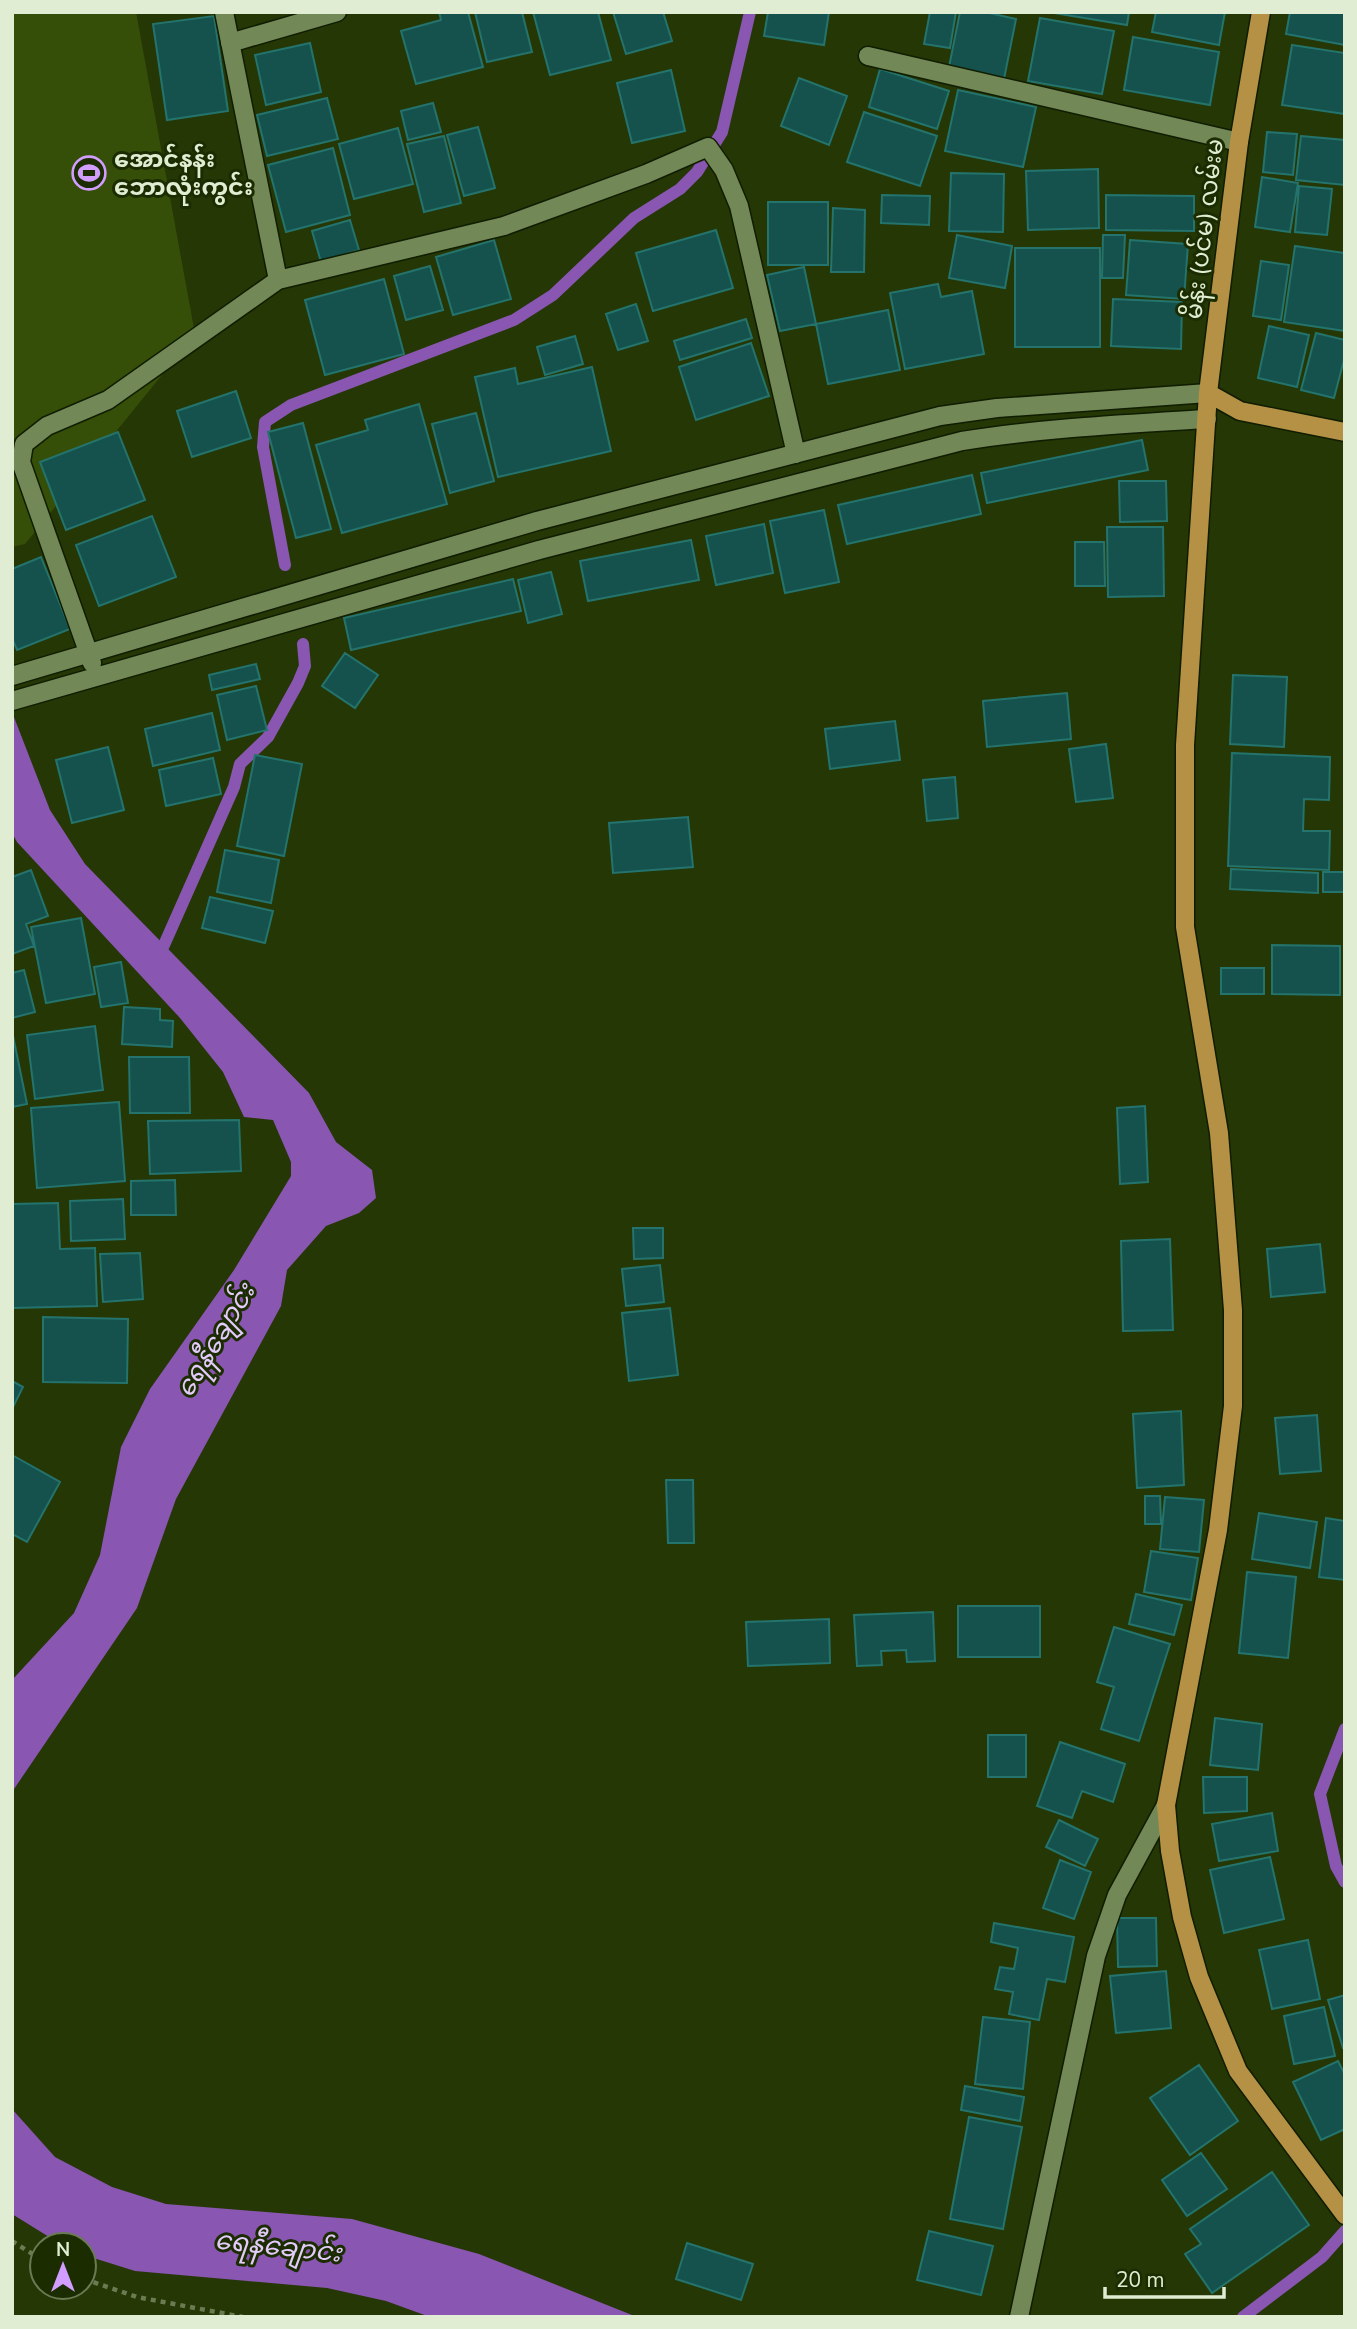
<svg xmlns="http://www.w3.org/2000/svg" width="1357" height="2329" font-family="'Nunito Sans','Noto Sans Myanmar',sans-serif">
<rect width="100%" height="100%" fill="#253705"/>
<path fill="#364f08" d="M12,12h124l59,322 -170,210 -13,3z"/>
<path fill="#8956b2" d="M12,712l38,98 35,54 224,229 27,49 36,28 4,28 -17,15 -33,13 -39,44 -6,36 -105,193 -39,109 -125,184v-112l62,-67 26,-58 21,-108 29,-58 84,-119 57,-94v-14l-18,-42 -29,-3 -21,-45 -43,-54 -163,-176 -5,-9z
M12,2109l43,48 57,30 54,17 186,15 127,35 158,63h-207l-44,-16 -59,-13 -192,-17 -51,-16v-10h-22l-50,-31z"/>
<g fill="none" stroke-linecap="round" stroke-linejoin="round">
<path stroke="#8956b2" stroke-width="12" d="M285,565l-22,-118 2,-25 26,-17 223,-85 39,-25 81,-77 46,-29 17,-17 25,-40 28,-120
M156,958l8,-13 70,-158 6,-23 28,-27 30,-54 7,-17 -2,-22
M1345,1729l-25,65 16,72 9,16
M1243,2317l79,-60 23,-26"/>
</g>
<path fill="#15524d" stroke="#24736d" stroke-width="2" d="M439,12h29l15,55 -67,17 -15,-53 40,-11z
M475,12h47l10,40 -45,10z
M533,12h65l13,48 -61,15z
M613,12h50l9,29 -46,13z
M768,12h61l-5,33 -60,-9z
M930,12h26l-6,36 -26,-4z
M960,12h25l31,7 -12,60 -55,-12z
M1048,12h81l-2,13z
M1156,12h69l-6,33 -67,-13z
M1290,12h55v33l-59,-11z
M214,16l14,95 -61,9 -14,-96z
M1040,18l74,13 -12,63 -74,-13z
M1133,37l86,15 -9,53 -86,-15z
M310,43l11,49 -55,13 -11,-50z
M1292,45l53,8v61l-63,-9z
M880,69l69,22 -12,38 -68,-22z
M671,70l14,61 -53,12 -15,-60z
M799,78l48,18 -18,49 -48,-19z
M958,90l78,17 -13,60 -78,-16z
M327,98l11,41 -71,17 -10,-41z
M433,103l8,29 -33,8 -7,-29z
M864,112l73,24 -17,50 -73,-24z
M478,127l17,61 -31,8 -17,-61z
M398,128l15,56 -59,15 -15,-55z
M1267,132l30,2 -4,41 -30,-3z
M444,136l17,67 -37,9 -17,-68z
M1301,136l44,4v45l-49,-5z
M333,148l17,67 -64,17 -18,-67z
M1098,169l1,59 -71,2 -2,-59z
M951,173l53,1 -1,58 -54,-1z
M1262,177l36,6 -8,49 -35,-5z
M1299,186l33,3 -5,46 -32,-3z
M882,195l48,1 -1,29 -48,-2z
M1106,195l88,1v35l-88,-1z
M768,202h60v63h-60z
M833,208l32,2 -1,62h-33z
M350,220l9,30 -38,12 -9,-31z
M716,230l17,58 -80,23 -17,-58z
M957,235l55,11 -7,42 -56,-10z
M1103,235h22l-2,43h-21z
M494,240l17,59 -58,16 -17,-58z
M1130,240l58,4 -4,55 -58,-4z
M1295,246l50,7v78l-61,-9z
M1015,248h85v99h-85z
M1261,261l28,4 -8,55 -28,-4z
M430,266l13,44 -37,10 -12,-44z
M804,267l12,57 -36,7 -13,-56z
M384,279l20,75 -79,21 -20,-75z
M938,284l3,13 31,-6 12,63 -79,15 -15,-76z
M1113,299l69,3 -1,47 -70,-3z
M636,304l12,37 -30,9 -12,-36z
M888,310l12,60 -72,14 -12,-60z
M746,319l6,19 -72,22 -6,-19z
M1269,326l40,9 -12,52 -39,-9z
M1316,333l29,7v16l-11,42 -33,-8z
M575,336l8,28 -38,11 -8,-28z
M751,343l18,53 -73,24 -17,-53z
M592,367l19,84 -113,26 -23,-100 40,-9 3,16z
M236,391l15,47 -59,19 -15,-46z
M419,404l28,100 -105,29 -26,-88 52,-15 -3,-10z
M476,413l18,68 -44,12 -18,-69z
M303,423l28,106 -35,9 -28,-106z
M118,432l27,68 -79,30 -26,-68z
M1142,440l6,30 -161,33 -6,-30z
M972,475l9,39 -134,30 -9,-39z
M1119,481h47l1,40 -47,1z
M824,510l15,72 -54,11 -15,-72z
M152,516l24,61 -77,29 -23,-61z
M764,524l9,49 -57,12 -10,-49z
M1107,527h56l1,69 -56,1z
M691,540l8,40 -111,21 -8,-40z
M1075,542h29l1,44h-30z
M41,557l29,72 -53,21 -5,-12v-69z
M551,572l11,42 -34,9 -10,-43z
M513,579l8,32 -170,39 -7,-32z
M345,653l33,22 -23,33 -33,-22z
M256,664l4,15 -48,11 -3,-15z
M1233,675l54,2 -3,70 -54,-3z
M256,686l11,44 -40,10 -10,-45z
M1067,693l4,46 -84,8 -4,-46z
M212,713l8,37 -67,16 -8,-37z
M895,721l5,39 -70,9 -5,-40z
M1106,744l7,54 -37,4 -7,-53z
M108,747l16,63 -52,13 -16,-63z
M1232,753l98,4 -1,43 -25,-1 -1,32h27l-1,39 -101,-4z
M255,755l47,9 -18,92 -47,-10z
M213,758l8,36 -55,12 -7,-36z
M955,777l3,41 -31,3 -4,-41z
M688,817l5,50 -80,6 -4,-50z
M225,850l54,10 -8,43 -54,-11z
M1231,869l87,4v20l-88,-4z
M31,870l17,46 -22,8 8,22 -22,8v-77z
M1323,872h22v20h-22z
M210,897l63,14 -8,32 -63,-15z
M81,918l14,76 -49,9 -15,-76z
M1272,945l68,1v49l-68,-1z
M121,962l7,41 -27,4 -7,-40z
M1221,968h43v26h-43z
M24,970l11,42 -23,6v-45z
M124,1007l36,2v11l13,1 -1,26 -50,-3z
M95,1026l8,64 -68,9 -8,-64z
M12,1031l15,73 -15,3z
M129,1057h60l1,56h-60z
M119,1102l6,79 -88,7 -6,-80z
M1145,1106l3,76 -28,2 -3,-76z
M239,1120l2,51 -91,3 -2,-53z
M175,1180l1,35h-45v-34z
M123,1199l2,40 -54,2 -1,-40z
M58,1203l2,46 35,-1 2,58 -85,2v-104z
M633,1228h30v30l-29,1z
M1170,1239l3,91 -50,1 -2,-90z
M1320,1244l5,48 -54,5 -4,-48z
M140,1253l3,46 -40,3 -3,-48z
M660,1265l4,37 -38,4 -4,-37z
M670,1308l8,67 -49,6 -7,-68z
M43,1317l85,2 -1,64 -84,-1z
M12,1381l11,6 -11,22z
M1181,1411l3,74 -47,3 -4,-74z
M1317,1415l4,56 -41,3 -5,-56z
M12,1455l48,27 -33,60 -15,-8z
M666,1480h27l1,63h-26z
M1145,1496h15l1,28h-16z
M1165,1497l39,3 -5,52 -39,-3z
M1259,1513l58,9 -7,46 -58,-9z
M1326,1518l19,3v59l-26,-3z
M1151,1551l47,7 -7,42 -47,-8z
M1247,1572l49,5 -8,81 -49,-5z
M1136,1594l46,11 -8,30 -45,-11z
M958,1606h82v51h-82z
M933,1612l2,49 -28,1 -1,-12 -25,1 1,14 -25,1 -3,-51z
M829,1619l1,44 -82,3 -2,-44z
M1114,1627l56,17 -31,97 -38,-12 13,-42 -17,-5z
M1215,1718l47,6 -4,46 -48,-5z
M988,1735h38v42h-38z
M1060,1742l65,22 -12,38 -31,-11 -10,27 -35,-12z
M1203,1777h44v34l-43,2z
M1272,1813l6,38 -59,10 -7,-37z
M1059,1820l39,19 -13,27 -39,-19z
M1270,1857l14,62 -60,14 -14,-63z
M1060,1860l31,12 -17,47 -31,-11z
M1117,1918h39l1,48 -39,1z
M994,1923l80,14 -9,45 -18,-3 -8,41 -30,-6 4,-22 -18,-3 5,-22 14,2 4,-21 -27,-6z
M1308,1940l12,59 -48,10 -13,-59z
M1166,1971l5,57 -55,5 -6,-57z
M1345,1995v53h-2l-15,-48z
M1324,2007l11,49 -41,8 -10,-48z
M983,2017l47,5 -7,67 -48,-5z
M1338,2061l7,14v54l-24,11 -28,-58z
M1199,2065l39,56 -48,34 -40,-57z
M965,2086l59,11 -4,24 -59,-11z
M969,2117l53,10 -19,102 -53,-10z
M1201,2153l26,36 -40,27 -25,-36z
M1272,2172l37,53 -97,68 -27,-39 16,-10 -11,-15z
M929,2231l64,15 -12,49 -64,-15z
M687,2243l66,21 -12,36 -65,-21z"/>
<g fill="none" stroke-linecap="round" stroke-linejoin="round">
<defs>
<path id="minor" d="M230,43l107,-31
M868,56l371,86
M278,280l226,-54 142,-52 62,-27 16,23 15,36 57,248
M92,663l-71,-201 3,-18 23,-18 61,-26 170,-120 -54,-268
M12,676l525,-155 403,-105 57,-8 211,-15
M12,701l527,-151 423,-109c81,-13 163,-17 245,-22
M1019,2317l77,-361 21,-61 49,-90"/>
<path id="major" d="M1261,12l-22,130 -31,251 -23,352v182l34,206 14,177v96l-15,124 -52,275 4,46 12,66 17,60 39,94 107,144
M1208,393l32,18 105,21"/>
</defs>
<use href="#minor" stroke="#101d00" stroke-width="21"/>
<use href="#major" stroke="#101d00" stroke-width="21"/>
<path stroke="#6a7a51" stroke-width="4.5" stroke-dasharray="5 5" stroke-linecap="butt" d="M12,2241l30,19
M84,2279l53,18 106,20"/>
<use href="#minor" stroke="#728857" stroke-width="18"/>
<use href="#major" stroke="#b59146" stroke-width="18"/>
</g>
<defs>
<symbol id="stadium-ring" viewBox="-11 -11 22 22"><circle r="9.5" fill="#1b2d00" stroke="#d19dfe" stroke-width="1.5"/><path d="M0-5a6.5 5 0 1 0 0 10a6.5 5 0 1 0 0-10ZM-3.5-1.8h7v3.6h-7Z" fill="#d19dfe"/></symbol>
</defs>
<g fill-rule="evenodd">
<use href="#stadium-ring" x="70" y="154" width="38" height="38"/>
</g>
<g text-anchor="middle" stroke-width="6" stroke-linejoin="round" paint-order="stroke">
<g font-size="24" font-weight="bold" fill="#e0edd2" stroke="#1b2d00" text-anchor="start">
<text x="114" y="167">အောင်နန်း<tspan x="114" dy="28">ဘောလုံးကွင်း</tspan></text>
</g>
<g font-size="24" fill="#e0edd2" stroke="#1b2d00">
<text transform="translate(1204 229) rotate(-83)" y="8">မိန်း (ပင်မ) လမ်းမ</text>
</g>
<g font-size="26" font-style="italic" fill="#e3cbfb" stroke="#1b2d00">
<text transform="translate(215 1340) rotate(-59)" y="9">ရေနီချောင်း</text>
<text transform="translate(278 2246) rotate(6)" y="9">ရေနီချောင်း</text>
</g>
</g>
<rect width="1357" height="2329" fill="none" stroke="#e0edd2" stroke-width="28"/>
<g transform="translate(63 2266)"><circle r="33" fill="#1b2d00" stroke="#6a7a54" stroke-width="2"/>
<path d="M0-5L12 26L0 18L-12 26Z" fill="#d19dfe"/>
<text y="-10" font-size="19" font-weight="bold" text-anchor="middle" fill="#e0edd2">N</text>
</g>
<path d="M1105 2287v10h119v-10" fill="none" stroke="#e0edd2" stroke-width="3.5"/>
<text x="1116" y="2287" font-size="21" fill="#e0edd2" stroke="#1b2d00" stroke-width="5" paint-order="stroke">20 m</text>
</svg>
